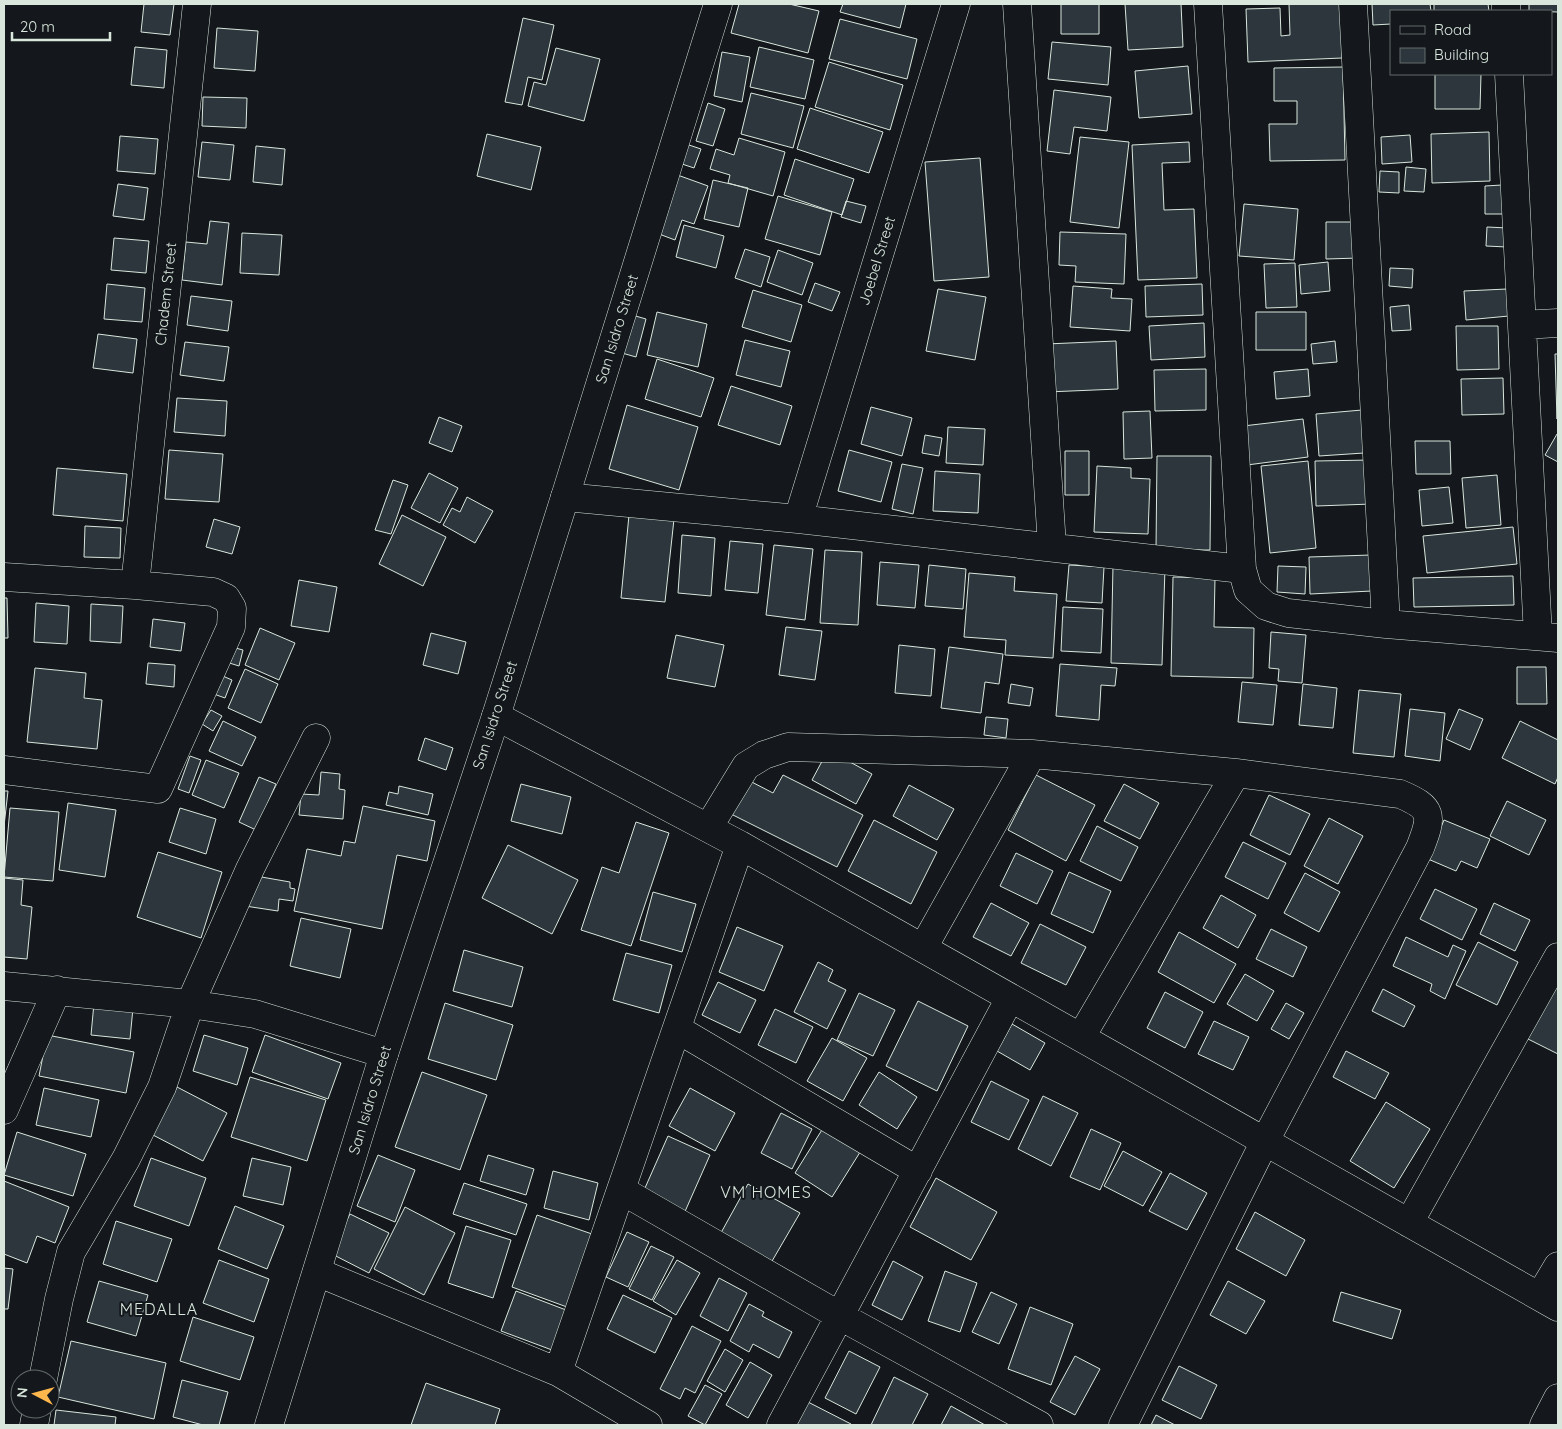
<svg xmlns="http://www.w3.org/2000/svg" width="1562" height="1429" font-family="Quicksand,sans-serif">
<rect width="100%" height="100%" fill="#14181c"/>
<path fill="#2c363c" stroke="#d8e6dc" d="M144,4h30l-4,31 -29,-3z
M739,4h50l30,7 -11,42 -77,-20z
M843,4h63l-6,24 -60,-16z
M1061,4h38v30h-38z
M1125,4h56l2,43 -55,3z
M1289,4h52l1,54 -94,4 -2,-53 34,-1 1,28 9,-1z
M1372,4h58l1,7h-40v13l-18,1z
M1434,4h54l1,7h-55z
M1529,4h29v8l-29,-1z
M523,18l31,7 -12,55 -14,-3 -6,28 -17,-3z
M840,19l77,20 -10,40 -78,-20z
M217,28l41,3 -3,40 -41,-3z
M1052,42l59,5 -3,38 -60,-6z
M135,47l32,3 -3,38 -33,-3z
M759,47l55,13 -9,39 -55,-12z
M556,48l44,11 -16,62 -56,-15 6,-24 12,3z
M722,52l28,5 -8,45 -28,-6z
M829,62l74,23 -13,45 -75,-23z
M1188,66l4,48 -53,4 -4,-47z
M1343,67l2,93 -75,1 -1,-37h28v-23h-23v-33z
M1435,74h46l-1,35h-45z
M1054,90l57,7 -4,34 -33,-4 -4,27 -23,-3z
M751,93l53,13 -11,42 -52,-14z
M203,97l44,1 -1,30 -44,-2z
M708,103l17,6 -12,37 -17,-5z
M810,108l73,24 -14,41 -72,-24z
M1489,132l1,49 -58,2 -1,-49z
M487,134l54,13 -10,43 -54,-14z
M1410,135l2,27 -30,2 -1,-27z
M120,136l38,3 -3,35 -38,-3z
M1080,137l49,5 -10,86 -49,-6z
M739,138l46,14 -12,44 -45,-13 2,-8 -20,-6 6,-20 18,6z
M202,142l32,3 -4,35 -32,-3z
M1189,142l1,20 -28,1 2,47 30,-1 3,69 -59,2 -6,-135z
M683,143l18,6 -7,19 -18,-6z
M256,146l29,3 -3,36 -29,-3z
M980,158l9,119 -55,4 -9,-119z
M795,159l59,20 -12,36 -58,-20z
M1406,167l20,2 -2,23 -20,-1z
M1380,171l19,1v21l-20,-1z
M672,173l36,13 -14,38 -12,-4 -7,20 -24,-9z
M713,180l35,8 -9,39 -35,-8z
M118,184l30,4 -4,32 -31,-4z
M1502,185l1,29h-18v-28z
M778,196l54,16 -12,43 -55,-16z
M846,201l20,5 -5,17 -20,-6z
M1244,204l54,5 -4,51 -55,-4z
M210,221l19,2 -7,62 -40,-5 4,-38 21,2z
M1326,222h33v36l-33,1z
M684,225l40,11 -8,32 -40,-11z
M1487,227l21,1 -1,19 -21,-1z
M1060,232l66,2 -2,50 -49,-2 1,-16 -17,-1z
M242,233l40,2 -3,40 -39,-2z
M114,238l35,3 -3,32 -35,-3z
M745,249l25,8 -9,30 -26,-9z
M778,250l35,13 -11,32 -35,-13z
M1328,262l2,29 -29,3 -2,-29z
M1295,263l2,44 -31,1 -2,-44z
M1390,268l23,1 -1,19 -23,-2z
M815,283l25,9 -8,19 -24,-9z
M107,284l38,4 -3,34 -38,-3z
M1202,284l1,31 -57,2 -1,-31z
M1073,286l39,3 -1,9 21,1 -2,32 -60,-4z
M938,289l48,8 -11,63 -49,-9z
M1507,289l2,27 -43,4 -2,-29z
M753,290l49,15 -11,37 -49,-15z
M191,296l41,5 -4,30 -41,-6z
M1409,305l2,25 -19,1 -2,-24z
M657,312l50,12 -9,43 -51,-12z
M1256,312h50v38h-50z
M625,313l21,6 -10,38 -21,-6z
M1204,323l1,34 -54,3 -2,-34z
M1456,326h42l1,43 -42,1z
M98,334l39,5 -4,34 -40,-5z
M745,340l45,11 -9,36 -45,-12z
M1116,341l2,48 -71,3 -1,-48z
M1335,341l2,21 -24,2 -2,-20z
M185,342l44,5 -5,34 -44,-6z
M1555,354h3l-1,65z
M657,359l57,19 -13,39 -56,-18z
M1206,369v41l-51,1 -1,-41z
M1308,369l2,27 -34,3 -2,-27z
M1503,378l1,36 -42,1 -1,-36z
M731,386l61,20 -12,39 -62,-20z
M177,398l50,3 -2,35 -51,-4z
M627,405l71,22 -19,63 -70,-21z
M871,407l41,11 -10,38 -41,-12z
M1362,410l2,43 -45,3 -3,-42z
M1150,411l2,47 -28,1 -1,-47z
M439,417l23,9 -10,26 -23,-9z
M1303,419l5,38 -61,8 -4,-39z
M948,427l37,2 -2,36 -37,-2z
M1557,434l1,1v27l-13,-7z
M925,435l17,3 -3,18 -17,-3z
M1415,441h35l1,33h-35z
M169,450l54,4 -4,48 -54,-3z
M849,450l43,12 -11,40 -43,-11z
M1065,451h24v44h-24z
M1157,456h54l-1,94h-54z
M1371,460l1,44 -56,2 -1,-45z
M1308,461l8,87 -46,5 -9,-87z
M902,464l21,4 -10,46 -21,-5z
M1097,466l34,2v10l19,1 -2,55 -54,-2z
M57,468l70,6 -4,47 -70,-6z
M935,471l45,3 -2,39 -45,-2z
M429,473l29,15 -18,35 -29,-15z
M1497,475l4,50 -35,3 -4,-50z
M393,480l15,5 -17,49 -16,-4z
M1449,487l4,36 -31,3 -3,-36z
M467,497l26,14 -18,32 -32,-18 9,-17 8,4z
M402,515l44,22 -23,49 -44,-22z
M629,515l45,4 -9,83 -44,-4z
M214,519l26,8 -8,27 -26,-7z
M85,526l36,2 -1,30 -36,-1z
M1513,527l4,37 -90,9 -4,-37z
M682,535l33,3 -4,58 -33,-3z
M730,541l33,3 -5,49 -33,-3z
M774,545l39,4 -8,71 -39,-5z
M825,550l37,2 -4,73 -38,-2z
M1371,555l1,36 -62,3 -1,-37z
M880,562l39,3 -4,43 -38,-3z
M929,565l37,4 -3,40 -38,-3z
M1069,565l35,2 -2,36 -36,-2z
M1113,565l52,2 -3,98 -51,-2z
M1278,566l28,1 -1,27 -28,-2z
M969,573l46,4 -1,14 43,3 -4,64 -48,-3 1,-15 -42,-3z
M1513,576l1,29 -100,2 -1,-29z
M1173,577l42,1 -1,49 40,1 -1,50 -82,-2z
M299,580l38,7 -8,45 -38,-6z
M4,598h3l1,40h-4z
M36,603l33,3 -2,38 -33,-2z
M91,604l32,2 -2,37 -31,-2z
M1063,607l40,2 -2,44 -40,-2z
M153,619l32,4 -4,28 -31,-4z
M786,627l36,4 -7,49 -36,-5z
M260,628l35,15 -16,37 -34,-15z
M1271,632l35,3 -4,48 -24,-2 1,-12 -10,-1z
M431,633l35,9 -8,32 -35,-9z
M676,635l48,10 -9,42 -48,-9z
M899,645l36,4 -4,47 -36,-3z
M228,646l15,4 -4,16 -16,-5z
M949,647l54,7 -4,30 -14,-2 -4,31 -40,-5z
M148,663l27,2 -1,22 -28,-3z
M1060,664l57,4 -2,18 -14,-1 -2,35 -43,-4z
M1517,667h29l1,37h-30z
M35,668l51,5 -2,25 18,2 -5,49 -70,-7z
M245,669l33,15 -17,39 -33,-15z
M218,674l14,6 -7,18 -14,-5z
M1242,682l35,3 -4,40 -35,-3z
M1011,684l22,4 -3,18 -22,-3z
M1303,684l34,4 -4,40 -34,-3z
M1359,690l42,4 -7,63 -41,-4z
M1410,709l35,4 -5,48 -35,-5z
M1459,709l24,10 -13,31 -24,-11z
M211,710l11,6 -9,15 -11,-7z
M986,717l22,2 -2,19 -22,-3z
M223,721l33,16 -14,29 -33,-15z
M1520,721l38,19v37l-3,7 -53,-26z
M425,738l28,10 -7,22 -28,-10z
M828,750l44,24 -16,30 -44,-24z
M190,756l11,4 -12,33 -11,-4z
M206,760l33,13 -15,35 -32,-13z
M321,772l19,2 -1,15 6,1 -2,29 -44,-4 2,-21 18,1z
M783,775l80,40 -26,52 -110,-55 17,-34 29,15z
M1036,775l59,30 -29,56 -58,-31z
M259,777l17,7 -20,46 -17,-8z
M521,784l50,13 -9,37 -51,-13z
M1124,784l35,19 -19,36 -36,-18z
M909,785l45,24 -17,31 -44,-24z
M399,786l34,8 -5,21 -42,-10 3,-13 9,2z
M4,791h4l-4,35z
M1269,795l41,19 -20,41 -40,-20z
M1507,801l39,19 -17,35 -39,-19z
M68,803l48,7 -11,67 -46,-7z
M363,806l72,15 -8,40 -30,-6 -15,74 -88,-18 13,-62 34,7 3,-15 11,2z
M10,808l49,4 -6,69 -49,-4z
M180,808l36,11 -10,35 -37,-12z
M1329,818l34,18 -25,48 -34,-18z
M874,820l63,32 -26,52 -63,-33z
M1444,820l46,19 -13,29 -16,-7 -5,10 -28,-12z
M636,822l33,11 -38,113 -50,-16 21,-63 17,6z
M1097,826l41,21 -17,34 -41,-20z
M1243,842l43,21 -18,36 -43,-22z
M508,845l70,35 -26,54 -70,-36z
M158,852l64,20 -21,66 -64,-21z
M1016,853l37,18 -16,33 -37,-18z
M1069,872l42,19 -18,42 -42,-19z
M1305,873l35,19 -21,40 -35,-19z
M250,875l40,7v6l5,1 -2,12 -14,-2 -1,12 -33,-5z
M4,878l19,2 -2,25 11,2 -5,52 -23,-2z
M1435,889l42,20 -15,31 -42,-21z
M653,892l43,12 -14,48 -42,-12z
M1221,895l35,20 -18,33 -35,-20z
M991,903l38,20 -18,33 -38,-19z
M1494,903l36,17 -15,31 -35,-17z
M301,918l50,11 -11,49 -50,-12z
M1040,924l46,23 -20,38 -45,-22z
M737,927l46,19 -19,45 -45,-19z
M1271,929l36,18 -14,30 -37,-18z
M1179,932l57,32 -22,39 -56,-31z
M1406,937l42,20 5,-12 13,6 -21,48 -15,-8 2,-7 -39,-18z
M1478,942l40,20 -21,43 -41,-20z
M464,950l59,17 -11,40 -59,-16z
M626,953l46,12 -13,48 -46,-13z
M818,962l15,8 -5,11 18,9 -19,39 -33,-17z
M1558,973v81l-34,-17z
M1245,974l29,17 -17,30 -30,-17z
M718,982l38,18 -16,33 -38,-18z
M1383,989l32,17 -11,21 -32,-16z
M1165,992l38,20 -18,36 -38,-20z
M859,993l36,17 -22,46 -36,-16z
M918,1001l50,25 -31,65 -51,-25z
M94,1003l39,5 -3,31 -39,-4z
M445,1003l68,22 -17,55 -68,-21z
M1286,1003l18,10 -15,26 -18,-10z
M775,1009l38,18 -17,36 -38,-18z
M1214,1021l35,16 -16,33 -35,-16z
M1012,1024l33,19 -15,27 -33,-19z
M47,1035l87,17 -8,41 -87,-17z
M204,1035l44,13 -11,37 -44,-14z
M265,1035l76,28 -13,36 -76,-27z
M832,1038l35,20 -24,43 -36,-20z
M1346,1051l43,22 -14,26 -42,-22z
M422,1072l65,23 -27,75 -65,-23z
M879,1072l38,25 -20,32 -38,-24z
M250,1077l76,23 -19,61 -76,-24z
M991,1081l38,19 -20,40 -38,-18z
M177,1087l50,26 -24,48 -50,-26z
M44,1088l55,12 -8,37 -55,-12z
M690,1088l45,25 -20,38 -46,-25z
M1043,1096l35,17 -27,53 -33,-17z
M1386,1102l44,27 -36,59 -44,-27z
M781,1113l31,16 -20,40 -31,-16z
M825,1125l37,24 -30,48 -37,-24z
M1091,1129l30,14 -21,47 -30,-13z
M17,1132l69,22 -13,42 -69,-21z
M668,1136l42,19 -27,61 -42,-19z
M1123,1151l39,21 -19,34 -39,-20z
M378,1155l37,15 -20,52 -38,-16z
M488,1155l46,14 -8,26 -46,-14z
M151,1158l55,20 -17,48 -55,-20z
M252,1158l39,9 -8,38 -40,-9z
M553,1171l45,12 -9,37 -45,-12z
M1170,1173l37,20 -20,37 -38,-19z
M936,1178l61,34 -26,48 -61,-33z
M4,1181l65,26 -14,36 -18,-7 -10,27 -23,-9z
M464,1183l63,21 -11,31 -63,-21z
M748,1184l52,29 -32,55 -51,-28z
M235,1206l49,20 -17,43 -49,-20z
M405,1207l50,26 -31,62 -50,-26z
M1255,1212l50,28 -19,36 -50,-27z
M350,1214l39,19 -20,40 -39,-20z
M537,1215l55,19 -25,73 -55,-20z
M116,1221l56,18 -15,43 -54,-18z
M466,1226l45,14 -18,58 -45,-15z
M627,1232l22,10 -21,45 -22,-10z
M651,1246l23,11 -22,43 -23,-11z
M219,1260l50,19 -15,43 -51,-19z
M677,1260l23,13 -24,42 -23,-14z
M893,1261l30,16 -21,43 -30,-15z
M4,1268l9,1 -5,40h-4z
M945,1271l32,12 -17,49 -32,-11z
M719,1278l28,15 -19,38 -28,-15z
M99,1281l49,14 -12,41 -49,-14z
M1228,1281l37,20 -19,33 -36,-19z
M516,1291l50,19 -14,40 -51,-19z
M991,1292l26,12 -18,40 -27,-12z
M1341,1292l60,18 -9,29 -59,-18z
M623,1295l49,23 -17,35 -48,-24z
M749,1304l15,8 -2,4 30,16 -13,26 -26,-14 -4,8 -19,-11z
M1030,1307l43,17 -22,61 -43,-16z
M193,1317l61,20 -14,43 -60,-19z
M692,1326l29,15 -26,52 -10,-5 -5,11 -20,-10z
M71,1341l95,22 -12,56 -96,-22z
M725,1349l18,11 -18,32 -18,-11z
M849,1351l31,16 -24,47 -31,-16z
M1075,1356l25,13 -25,46 -25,-13z
M750,1362l22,13 -24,43 -22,-13z
M1179,1366l38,19 -16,34 -39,-19z
M894,1377l34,17 -16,31h-41z
M182,1380l46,12 -9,33h-16l-30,-8z
M426,1383l74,26 -5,16h-84z
M705,1385l17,9 -17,31 -17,-9z
M806,1401l45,23 -1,1h-56z
M951,1406l34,19h-44z
M56,1410l60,7 -1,8h-61z
M1156,1415l19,10h-24z"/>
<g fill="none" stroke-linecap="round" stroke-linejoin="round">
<defs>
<path id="minor" d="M1017,4l35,542
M1208,4l34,565 6,21 18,16 22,7 98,11 172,14
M1353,4l33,620
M1506,4v7
M1509,74l29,562
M1522,325l36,-2
M565,497l233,22 444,50
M798,519l158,-515
M4,577l131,8 78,7 13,6 6,10 -1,19 -73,162 -154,-19
M135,585l62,-581
M496,716l244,129 818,462
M708,828l38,-62 18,-11 24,-8 244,7 204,19 164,21c33,14 33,21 20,54l-155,293 -142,284
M923,948l109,-194
M4,986l186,18 65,10 129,40
M677,1029l241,142
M1081,1037l155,-264
M4,1110l53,-120
M621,1190l219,126 199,109
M1409,1223l149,-266
M317,1272l241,100 90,53
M1540,1296l18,-30
M558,1372l182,-527
M43,1379l16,-80 12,-47 55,-93 36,-72 28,-83 60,-135 66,-131
M34,1425l3,-16
M781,1425l229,-427
M1544,1425l14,-27"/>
<path id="tertiary" d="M269,1425l115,-371 112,-338 69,-219 153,-493"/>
</defs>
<use href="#minor" stroke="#d8e6dc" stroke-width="29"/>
<use href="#tertiary" stroke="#d8e6dc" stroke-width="29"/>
<use href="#minor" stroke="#14181c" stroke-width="28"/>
<use href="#tertiary" stroke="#14181c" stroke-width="28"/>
</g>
<g text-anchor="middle" stroke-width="4" stroke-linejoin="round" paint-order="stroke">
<g font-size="15" fill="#d8e6dc" stroke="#14181c">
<text transform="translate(877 261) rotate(-73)" y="5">Joebel Street</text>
<text transform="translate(166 294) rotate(-84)" y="5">Chadem Street</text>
<text transform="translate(617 329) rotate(-73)" y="5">San Isidro Street</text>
<text transform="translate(495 715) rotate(-72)" y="5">San Isidro Street</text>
<text transform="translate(370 1100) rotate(-73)" y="5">San Isidro Street</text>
</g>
<g font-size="16" letter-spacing="1" fill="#d8e6dc" stroke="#14181c">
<text x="766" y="1198">VM HOMES</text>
<text x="159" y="1315">MEDALLA</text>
</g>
</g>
<rect width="1562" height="1429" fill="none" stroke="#d8e6dc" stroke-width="10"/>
<rect x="1390" y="10" width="162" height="65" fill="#14181c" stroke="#626a69"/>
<rect x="1400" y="26" width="25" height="8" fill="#14181c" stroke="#626a69"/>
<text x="1434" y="35" font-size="15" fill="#d8e6dc">Road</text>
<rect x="1400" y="48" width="25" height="15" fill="#2c363c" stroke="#626a69"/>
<text x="1434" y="60" font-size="15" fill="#d8e6dc">Building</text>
<g transform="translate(35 1394) rotate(276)"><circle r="24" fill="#14181c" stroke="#626a69"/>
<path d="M0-4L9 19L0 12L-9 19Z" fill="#ffb74d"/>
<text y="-8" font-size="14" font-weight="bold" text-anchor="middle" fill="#d8e6dc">N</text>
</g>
<path d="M12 32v8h98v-8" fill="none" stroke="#d8e6dc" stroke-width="2.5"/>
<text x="20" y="32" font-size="15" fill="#d8e6dc" stroke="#14181c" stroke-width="4" paint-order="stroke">20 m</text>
</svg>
